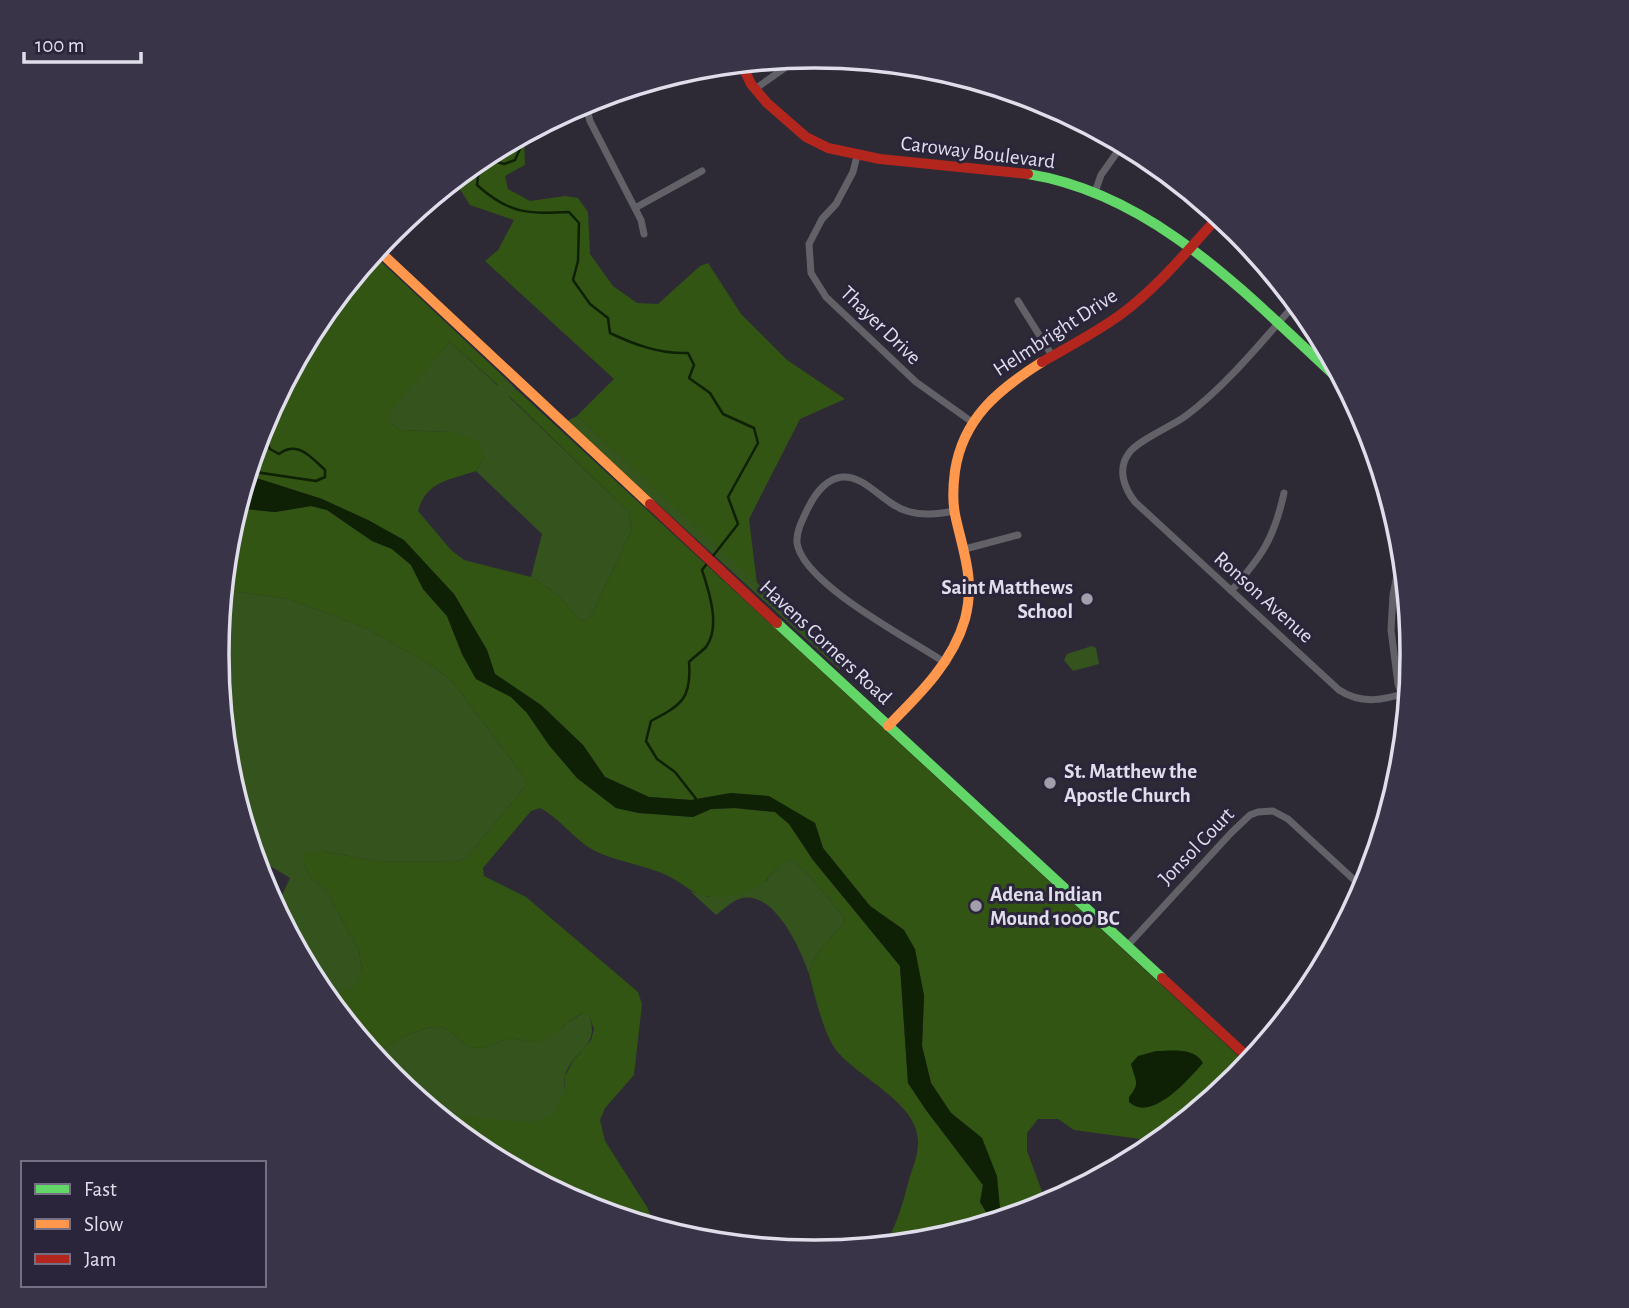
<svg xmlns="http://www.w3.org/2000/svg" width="1629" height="1308" font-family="'Alegreya Sans',sans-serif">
<rect width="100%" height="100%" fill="#2d2a36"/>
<path fill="#35541d" d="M450,342l47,43 8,-7 11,11 -7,8 120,115 3,17 -42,89 -9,3 -24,-27 -26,-17 11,-43 -66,-63 8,-14 -32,-25 -52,-2 -10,-7 -2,-11z
M577,416l258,239 5,15 -273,-249z
M223,590l66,9 77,29 68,39 19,15 72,96v9l-59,71 -10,4 -82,-1 -50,-10 -21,13 8,14 14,11 34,62 3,22 -8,15 -17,7 -13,-1 -7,-8 -41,-78 14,-30 -36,-22 -26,-86 -11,-116z
M1092,646l4,2 3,16 -26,7 -9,-11 3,-6z
M793,860l16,15 34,41 1,7c-14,16 -30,30 -35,51 -8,-24 -36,-87 -70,-75 -8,3 -16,11 -23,16l-26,-24 19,6 57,-16 16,-19z
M583,1013l6,3c12,32 -17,34 -24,60 -1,5 0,12 0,17l20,113 -103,-55 -91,-74 -17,-22c13,-10 53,-33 69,-27 16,5 16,20 36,20 11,0 21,-8 31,-9 7,-1 15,3 22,3 21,-2 33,-20 51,-29z"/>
<path fill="#325513" d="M524,134l1,31 -20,11 3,13 22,12 35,-5 13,2 10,14 2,42 23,32 24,17 21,1 42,-38 8,-3 33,51 46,46 58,39 -45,20 -51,100 8,65 -180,-168 37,-37 -129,-118 13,-11 16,-30 -44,-15 -16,-25 29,-23z
M373,254l132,124 -7,7 -48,-43 -61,70 1,11 10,7 52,2 27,8 5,17 -8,14c-26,9 -50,10 -58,40l33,39 13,10 67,17 26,17 24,27 9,-3 42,-89 -3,-17 -120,-116 7,-7 731,675 -10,13 -58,47 -4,1 -6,8 -24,19 4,-6 -9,-7 -66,-9 -16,-11h-20l-11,14v18l20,54 -46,14v-3l-19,-78 -31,-25 -20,-30 -9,-37 2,-51 -20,-65 -34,-24 -47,-58 -8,-25 -84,-30 -40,7 -42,-3 -44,-20 -22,-32 -42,-40 -46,-31 -8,-24 -33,-56 -84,-73 -48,-22 -75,-24 15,-50 56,-104z
M238,505l7,4 30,3 36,-6 16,4 45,31 20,8 19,16 12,24 24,27 15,38 14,25 35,18 16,16 22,32 28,33 39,30 23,5 54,4 18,-8 24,-1 40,4 14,12 24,36 87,106 8,117 18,27 57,75 -3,17 6,10 -3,13 -52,16 -47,4c13,-19 19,-43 25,-65 3,-11 9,-24 9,-36 3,-40 -60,-66 -82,-94 -13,-18 -21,-54 -27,-76 5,-21 21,-35 35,-51l-1,-7 -34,-41 -16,-15c-17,3 -17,12 -29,22 -8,8 -18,10 -29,13 -44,9 -45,-13 -79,-24 -19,-7 -42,-11 -61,-20 -21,-11 -34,-32 -55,-43l-9,3 -48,57 1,8 42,21 112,95 4,12 -8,71 -29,33 -5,12 5,21 42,66 9,21 -71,-22 -103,-55 -47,-38 92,10 22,-6 16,-24v-17l8,-15 18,-21 3,-11 -5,-13 -7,-3c-17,9 -29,28 -50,29 -7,0 -15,-4 -22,-3 -10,1 -20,9 -31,9 -20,0 -20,-15 -36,-20 -16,-6 -56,17 -69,27l-50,-61 13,1 16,-7 9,-16 -3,-21 -34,-62 -14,-11 -8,-14 -1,-11 22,-2 50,10 82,1 10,-4 59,-71v-9l-72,-96 -19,-15 -68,-39 -77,-29 -66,-9 5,-53z"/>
<path fill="#0e2105" d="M247,475l75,24 48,22 34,19 50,54 33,56 8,24 46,31 42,40 22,32 44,20 42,3 40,-7 38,3 46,27 8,25 47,58 34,24 11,19 9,46 -2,51 9,37 20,30 31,25 15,38 4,43 -18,6 3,-13 -6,-10 3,-17 -57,-75 -18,-27 -8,-117 -87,-106 -24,-36 -14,-12 -40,-4 -24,1 -18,8 -54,-4 -23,-5 -39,-30 -28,-33 -22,-32 -16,-16 -35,-18 -14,-25 -15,-38 -24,-27 -12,-24 -19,-16 -20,-8 -45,-31 -16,-4 -36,6 -30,-3 -7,-4z
M1156,1051c16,0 38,-4 47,12 -15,17 -52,60 -74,39v-5c12,-15 6,-16 2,-33l7,-8z"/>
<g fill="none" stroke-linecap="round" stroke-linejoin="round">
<path stroke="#0e2105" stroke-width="2.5" d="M527,133l-12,27 -11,4 -14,-4 -11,10 -2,15c32,29 51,29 92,27l10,11 -1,38 -5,19 17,24 18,14 2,15c25,12 50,21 78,20l6,12 -5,13 21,15 13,21 31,14 4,15 -30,54 10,27 -25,32
M248,471l68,10 9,-4v-7c-14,-13 -27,-30 -46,-16l-9,-5 -9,-21
M697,800l-22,-28 -18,-13 -11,-18 5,-20c30,-16 41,-22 38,-59 5,-5 12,-10 17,-15 15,-20 3,-56 -4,-77l7,-9"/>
<path stroke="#636168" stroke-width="7" d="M755,89l44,-31
M585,102l5,19 51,99 3,14
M857,156l-4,16 -17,32 -14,15 -13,25 2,29 15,24 90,85 56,40
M1095,192l6,-17 22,-31
M635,208l67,-37
M1018,301l35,56
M1296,303c-34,38 -68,81 -109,112 -14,11 -49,25 -58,38 -12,16 -5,35 6,49l204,188c23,15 45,10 70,2
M965,549l53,-14
M1402,550l-9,45 -2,35 7,54 9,28
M1231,591c31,-35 43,-52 53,-98
M944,662c-34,-23 -141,-78 -147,-119 -1,-12 6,-24 11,-35 7,-14 17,-29 34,-31 24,-2 42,28 65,34 16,5 31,3 47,0
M1128,945l103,-112 19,-18 8,-3 15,-1 15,8 76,70"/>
<path stroke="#63d668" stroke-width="10" d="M1028,174c131,21 224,127 318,212
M777,623l385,355"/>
<path stroke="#ff974d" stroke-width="10" d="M377,249l273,255
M888,726c31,-31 65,-64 77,-107 10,-38 -1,-65 -9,-100 -4,-16 -3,-33 -1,-48 8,-53 44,-82 87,-109"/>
<path stroke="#b3261e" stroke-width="10" d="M741,63l10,21 16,19 39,34 22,11 52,11 148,15
M1042,362c26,-15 53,-29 78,-47 38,-28 68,-65 99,-99
M650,504l127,119
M1162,978l89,82"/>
</g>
<g fill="#a29fac" stroke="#2b253b" stroke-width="2.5">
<circle cx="1087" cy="599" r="7"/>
<circle cx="1050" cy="783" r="7"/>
<circle cx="976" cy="906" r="7"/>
</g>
<g text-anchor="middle" stroke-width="6" stroke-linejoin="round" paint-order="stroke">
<g font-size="21" fill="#e1deec" stroke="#2b253b">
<text transform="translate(978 152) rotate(7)" y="7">Caroway Boulevard</text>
<text transform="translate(881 325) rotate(44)" y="7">Thayer Drive</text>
<text transform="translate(1055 332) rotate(-33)" y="7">Helmbright Drive</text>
<text transform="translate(1264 597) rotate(42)" y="7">Ronson Avenue</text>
<text transform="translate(826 642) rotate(43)" y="7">Havens Corners Road</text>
<text transform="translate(1196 846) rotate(-46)" y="7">Jonsol Court</text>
</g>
<g font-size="21" font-weight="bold" fill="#e1deec" stroke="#2b253b" text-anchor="start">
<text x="1073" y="594" text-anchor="end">Saint Matthews<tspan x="1073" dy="24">School</tspan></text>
<text x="1064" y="778">St. Matthew the<tspan x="1064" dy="24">Apostle Church</tspan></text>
<text x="990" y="901">Adena Indian<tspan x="990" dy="24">Mound 1000 BC</tspan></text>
</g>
</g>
<path d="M0 0H1629V1308H0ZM814 68H815A585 585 0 0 1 1400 653V655A585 585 0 0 1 815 1240H814A585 585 0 0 1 229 655V653A585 585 0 0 1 814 68Z" fill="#3a3449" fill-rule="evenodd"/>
<path fill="none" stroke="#e1deec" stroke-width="3.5" d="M814 68H815A585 585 0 0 1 1400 653V655A585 585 0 0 1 815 1240H814A585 585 0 0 1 229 655V653A585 585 0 0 1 814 68Z"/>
<rect x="21" y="1161" width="245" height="126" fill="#2b253b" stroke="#746f82" stroke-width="2"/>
<rect x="35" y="1184" width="35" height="10" fill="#63d668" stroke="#746f82" stroke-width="2"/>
<text x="84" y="1196" font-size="21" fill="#e1deec">Fast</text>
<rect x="35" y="1219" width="35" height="10" fill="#ff974d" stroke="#746f82" stroke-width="2"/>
<text x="84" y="1231" font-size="21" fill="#e1deec">Slow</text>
<rect x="35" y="1254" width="35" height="10" fill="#b3261e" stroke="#746f82" stroke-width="2"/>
<text x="84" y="1266" font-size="21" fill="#e1deec">Jam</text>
<path d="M24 52v10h117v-10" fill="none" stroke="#e1deec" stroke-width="3.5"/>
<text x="35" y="52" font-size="21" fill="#e1deec" stroke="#2b253b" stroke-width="5" paint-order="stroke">100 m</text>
</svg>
